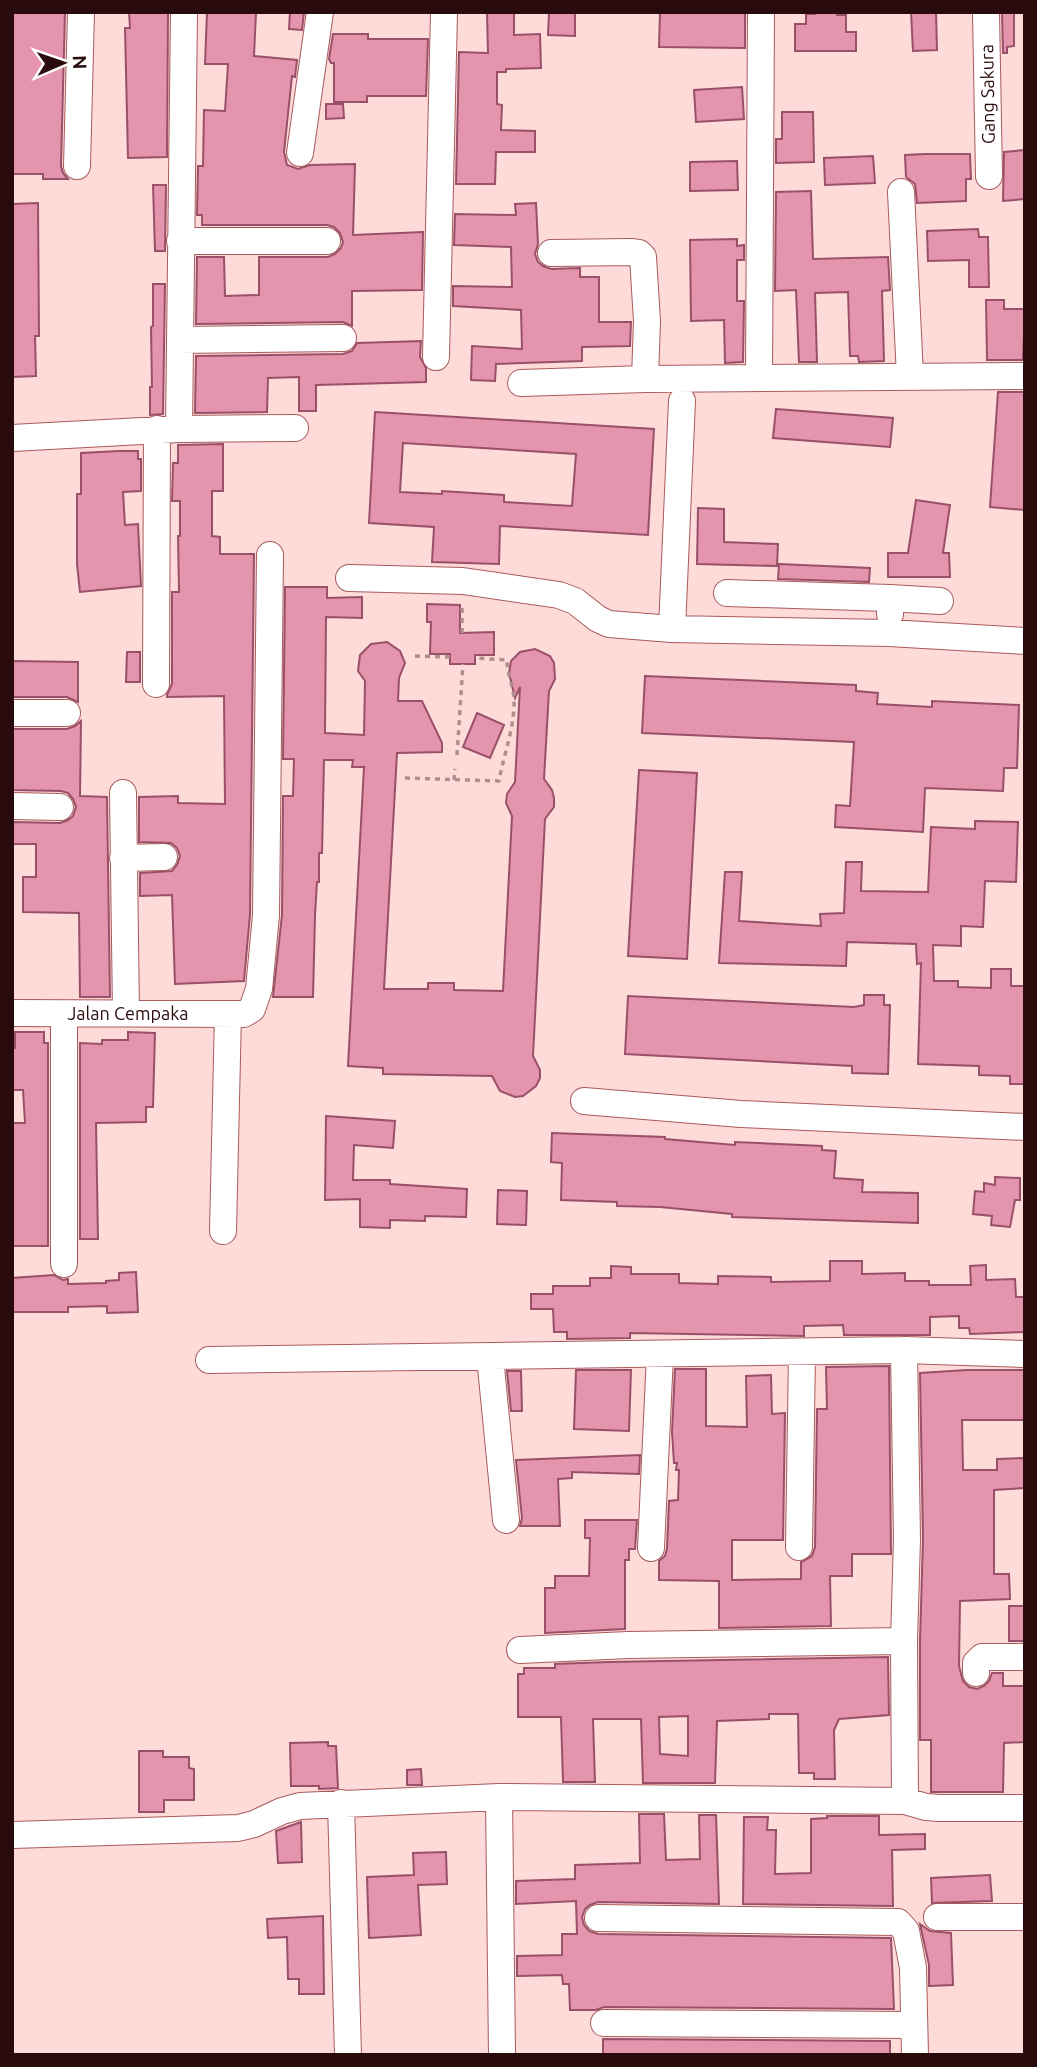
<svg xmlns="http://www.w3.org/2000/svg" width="1037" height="2067" font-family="Ubuntu,sans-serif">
<rect width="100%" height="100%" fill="#fedad9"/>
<path fill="#e494ad" stroke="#995069" stroke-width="2" fill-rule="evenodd" d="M12,12h53l-4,154 2,7 5,6h-25v-5h-31z
M129,12h39l-1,145 -39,1 -3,-130h5z
M207,12h49l-2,44 43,4 -2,17 -3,-1 -8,76 3,13 11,4 12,-4 45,-1 -2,71 70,-3 -1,58 -70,1v35l-9,-4 -147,2 1,-67h27l1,39 34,-1v-38h69l7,-3 6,-6 2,-6 -3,-9 -6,-6 -7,-2h-125v-10h-5l1,-49h5l1,-56 21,1 3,-47h-23z
M290,12h14l-2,18 -13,-1z
M487,12h27v23l26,-1 1,34 -35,1v3h-9v32l5,1 -1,25 34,1v21h-39l-1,32h-39l3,-132 29,1z
M549,12h26v24l-27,-1z
M660,12h85v36l-86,-1z
M815,12h22v3h9v17h10v19h-61v-27h11v-10h9z
M911,12h25l1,38 -24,1z
M1002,12h12v34l-7,1v6h-4z
M333,34h35v5h60l-2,57h-59v6h-33v-39h-3l-2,-4z
M742,87l2,32 -48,3 -2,-32z
M326,104h17l1,14 -18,1z
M782,112h31l1,50 -38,1v-24h6z
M1025,150v49l-22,2 1,-49z
M925,154h45l1,25h-5v22l-49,2 -2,-19 -9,-7 -1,-22z
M873,156l2,27 -50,2 -1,-27z
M737,161l1,29 -48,1v-29z
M153,185h13l-1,66h-10z
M811,191l2,68 75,-2 2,33 -8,1 2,70 -25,1 -1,-6h-8l-2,-64 -33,1 2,69h-18l-3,-72 -21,1 1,-99z
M38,203l1,133h-4l1,40 -24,1v-173z
M536,203l2,41 -3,10 3,8 5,4 8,3 29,-1v9h19v45h32l-1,24 -48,1v14l-86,3 -1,17 -24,-1 1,-34 50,3 -1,-39 -68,-4v-20l59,1 -1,-40 -57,-2 1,-31 61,1 -1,-11z
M978,229l1,8h9l1,50h-20v-27l-41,1 -1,-30z
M737,239v7l7,-1v15h-7v41h7l-1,61 -18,1 -1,-43 -33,1 -1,-81z
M153,284h12l-2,130 -13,1v-28h2l-1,-60 2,-1z
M986,300h18v9h21l-2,51h-36z
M421,341l-1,16 6,11v14l-110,3v26h-17v-34l-31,1 -1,34 -72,1 1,-57 147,-2 9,-3 5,-8z
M998,392h27v118l-35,-3z
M776,409l117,9 -3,29 -117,-9z
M375,412l279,17 -6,106 -148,-9 -1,38 -67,-2 2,-35 -65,-4zM403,443l173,11 -4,52 -68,-4v-7l-62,-4v3l-42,-2z
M223,444v47h-11v45l8,1v17h34l-4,360 -6,67 -69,3 -3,-89 -32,1v-23l32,-2 5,-6 3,-9 -3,-8 -6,-5 -32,-1v-45l39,-1v7l47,1 -1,-108 -57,1v-2l5,-11v-92h7l-1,-56h2v-35h-8l1,-38h5v-18z
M119,451h19v8h3v32l-18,1 2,33 13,-1 3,62 -61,6 -3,-28v-70h4v-41z
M916,500l34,5 -7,48h6l1,24h-62v-24h20z
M698,508l26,1v33l54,2 -1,22 -80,-2z
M779,564l91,4 -1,14 -91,-3z
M285,587h42v11l35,-1v21l-36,-1 -1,116 39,2 1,-54 -7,-10 2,-16 11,-11 16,-2 13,9 5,12 -6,15 -1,23h24l20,42v9l-45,1 -13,236h44v-6h26v7l49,1 9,-175 -6,-13 1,-9 8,-12 5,-95 -5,11 -6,-25 2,-12 9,-9 15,-3 15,7 4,7 1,16 -6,12 -5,88 8,11 2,8v9l-9,12 -12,237 7,14v8l-4,8 -13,10 -8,1 -15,-6 -8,-15 -109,-2v-6l-35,-2 16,-299h-12l1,-7h-29l-2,93h-3v29h-2l-2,33 -2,82h-40l9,-82 1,-119h10l1,-37h-11z
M427,604l33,1v28l34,-1v23h-19v9h-25v-10h-20l1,-32h-4z
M127,652h13v30h-14z
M12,661l66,1v40l-11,-5h-55z
M645,676l211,9v6l22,2 -1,11 55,3v-6l87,4 -2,63h-13l-1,23 -78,-3 -2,44 -88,-5 1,-22 14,1 4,-64 -212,-9z
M477,713l27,12 -14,33 -27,-11z
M81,721l-1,75 27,1 3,200h-30l-1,-84 -56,-1v-35h13v-33h-24v-22l48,1 8,-3 5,-4 3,-9 -3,-8 -5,-6 -7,-2 -49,-1v-61h55l8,-3z
M639,770l58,3 -10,186 -59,-3z
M975,821l43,1 -2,60 -31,-1 -2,46 -22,-1v20l-28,-1 1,36h24v6l33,1v-19h20v17h14v98h-15v-8l-31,-1v-9l-61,-2 3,-101 -4,1 -1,-20 -69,-2 -1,24 -127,-3 6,-91h17l-3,49 82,5 -1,-12 24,-1 2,-51h16l-1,29 67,1 3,-65 44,2z
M864,995h20v10h6l-2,69 -36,-1v-7l-227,-12 3,-58 226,11 10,-2z
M15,1032h29v11h4v203h-36v-123h13l-2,-33h-11v-42h3z
M128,1032l27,1 -2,74h-7v15l-50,1 2,116h-18v-196l22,1v-4h26z
M326,1116l69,5 -2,27 -39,-3 -1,35h37v4l77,5 -1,28 -41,-1v5l-35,-1v8l-30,-1v-28l-35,1z
M552,1133l113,4v2l70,6v-3l87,4v4l14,1 -2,27 29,2 -1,12 56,1v30l-186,-6v-3l-72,-7 -43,-1v-4l-56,-2 1,-37 -11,-1z
M995,1177l25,1v22h-5l-5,27 -19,-2 1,-9 -19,-2 2,-23 9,1v-9l11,2z
M498,1190l29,1 -1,34 -29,-1z
M830,1261h32v13l43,-1v8h24v4h42l-1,-19 16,-1v15l29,-1 1,18h9v35l-55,2 -1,-6h-10v-12l-29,1v18h-86l-1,-10 -39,1v10l-174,-3v5l-63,1v-7h-13l-1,-23h-22v-15h22v-8h37v-8h21v-12l20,1v7h48v9l39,1v-8l53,1v5l59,-1z
M136,1272l2,40 -31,1v-7l-39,1v5h-56v-34l42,-3 9,5 5,-1v5l38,-1v-2l13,-1v-7z
M889,1366l2,188h-39v22h-22l1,50 -112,2v-47l-60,-1v-19l6,-5 2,-7 2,-48 9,-1 1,-30h-3l1,-7h-3l-2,-31 3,-63h31v57l41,1 -1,-51 25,-1 1,39 13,-1 -2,127h-51v40l69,-1v-17l11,-6 3,-9 2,-138h10l-1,-42z
M576,1370h55l-2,61 -55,-2z
M967,1370h58v50h-63l1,50h34v-11l28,-1v30l-31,2v84h15l1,25 -50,2 -1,65 4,15 6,6 8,2 7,-3 5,-5 3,-8h11v13h22v56l-21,1 -1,49h-72v-52h-11v-99l3,-102 -3,-166z
M507,1371h14l1,40h-11z
M640,1455l-1,19 -67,-2v6l-14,1 2,47h-40l2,-8 -6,-58z
M585,1520h52l-2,29h-6v11h-4v69l-80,4v-45h10v-12h34l1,-38h-5z
M1009,1606h16v35h-16z
M888,1657l1,58 -50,4 -5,11 1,49h-21v-6h-15l-1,-59h-29v5l-52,2 -2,62h-72l-2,-64h-48l2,63h-32l-2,-65h-43v-43h6v-6h31v-4l53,-2zM688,1716v40l-28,-2 -1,-37z
M328,1742v4h8l2,42 -19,1v-3h-28l-1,-43z
M139,1751h24v6h26v11l5,1v31h-30v12h-25z
M421,1769l1,16h-15v-15z
M639,1814h25l2,46 34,-1 -1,-44h17l3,89 -121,-2 -8,3 -5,4 -3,8 2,8 5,6 9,3 293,4 3,71 -290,-2 -8,3h-26l-1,-26h-6l-1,-9 -45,1v-20l45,-1v-21h15l-1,-33 -60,3v-23l59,-2v-14l65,-2z
M827,1816h52v19l46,-1v15l-33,1 1,56 -150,-2 1,-87h24l-1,13h9l-1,44 36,-1v-54l16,-1z
M301,1822l1,40 -24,1 -2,-32z
M446,1852l1,32 -29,1 3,50 -52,3 -2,-61 47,-2 -1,-22z
M990,1875l2,26 -60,2 -1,-25z
M323,1916l1,78h-25v-15h-11l-1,-42 -19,1 -1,-19z
M920,1924l10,7 21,2 2,52 -24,1v-21z
M603,2039l287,2v14h-287z"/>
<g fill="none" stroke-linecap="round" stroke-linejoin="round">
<defs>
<path id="minor" d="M986,12l3,164
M300,153l20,-141
M77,166l4,-154
M901,192l9,184
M180,241h147
M551,253l80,-1 8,1 4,4 4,64 -2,58 380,-3
M180,340l163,-2
M436,357l8,-345
M759,378l2,-366
M521,383l124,-4
M179,429l116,-1
M12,438l167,-9 5,-417
M349,578l114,3 96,14 16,6 23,18 11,5 63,5 217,4 136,8
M727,593l163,5
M890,614v-16l50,3
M672,629l10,-228
M156,684l1,-255
M12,713h55
M123,793l3,220
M12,806l48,1
M123,858l41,-1
M12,1013l232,1 8,-5 7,-20 7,-74 4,-360
M584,1101l157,13 284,13
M223,1231l5,-217
M64,1264v-250
M490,1357l16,163
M209,1360l695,-10 121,4
M799,1547l3,-194
M651,1548l9,-193
M904,1641l1,160
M520,1650l108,-5 276,-4 3,-102 -3,-189
M976,1673v-10l6,-6h43
M499,1797l3,258
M341,1803l7,252
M12,1835l226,-7 16,-4 28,-13 18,-5 199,-9 406,4 21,6 13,1h86
M937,1917h88
M598,1918l300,4 8,9 7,37 2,87
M604,2023l309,2"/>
</defs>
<use href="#minor" stroke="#a85b5d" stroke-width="28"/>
<path stroke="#af8e8e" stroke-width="3.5" stroke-dasharray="5 5" stroke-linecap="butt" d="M462,633v-30
M415,656l35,1
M457,755l6,-91
M405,778l94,3c5,-28 16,-53 15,-83 -1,-12 -7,-25 -7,-38l-32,-2
M454,780l1,-11"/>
<use href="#minor" stroke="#fff" stroke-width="26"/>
</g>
<g text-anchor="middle" stroke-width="5" stroke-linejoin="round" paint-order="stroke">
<g font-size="18" fill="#290b0d" stroke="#fff">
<text transform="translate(988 94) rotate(-91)" y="6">Gang Sakura</text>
<text x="128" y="1020">Jalan Cempaka</text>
</g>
</g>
<rect width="1037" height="2067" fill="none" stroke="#290b0d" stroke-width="28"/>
<g transform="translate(63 63) rotate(88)" stroke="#ffffff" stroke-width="5" paint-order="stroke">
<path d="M0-5L12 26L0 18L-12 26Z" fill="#290b0d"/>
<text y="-10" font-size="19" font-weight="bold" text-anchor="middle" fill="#290b0d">N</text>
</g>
</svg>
